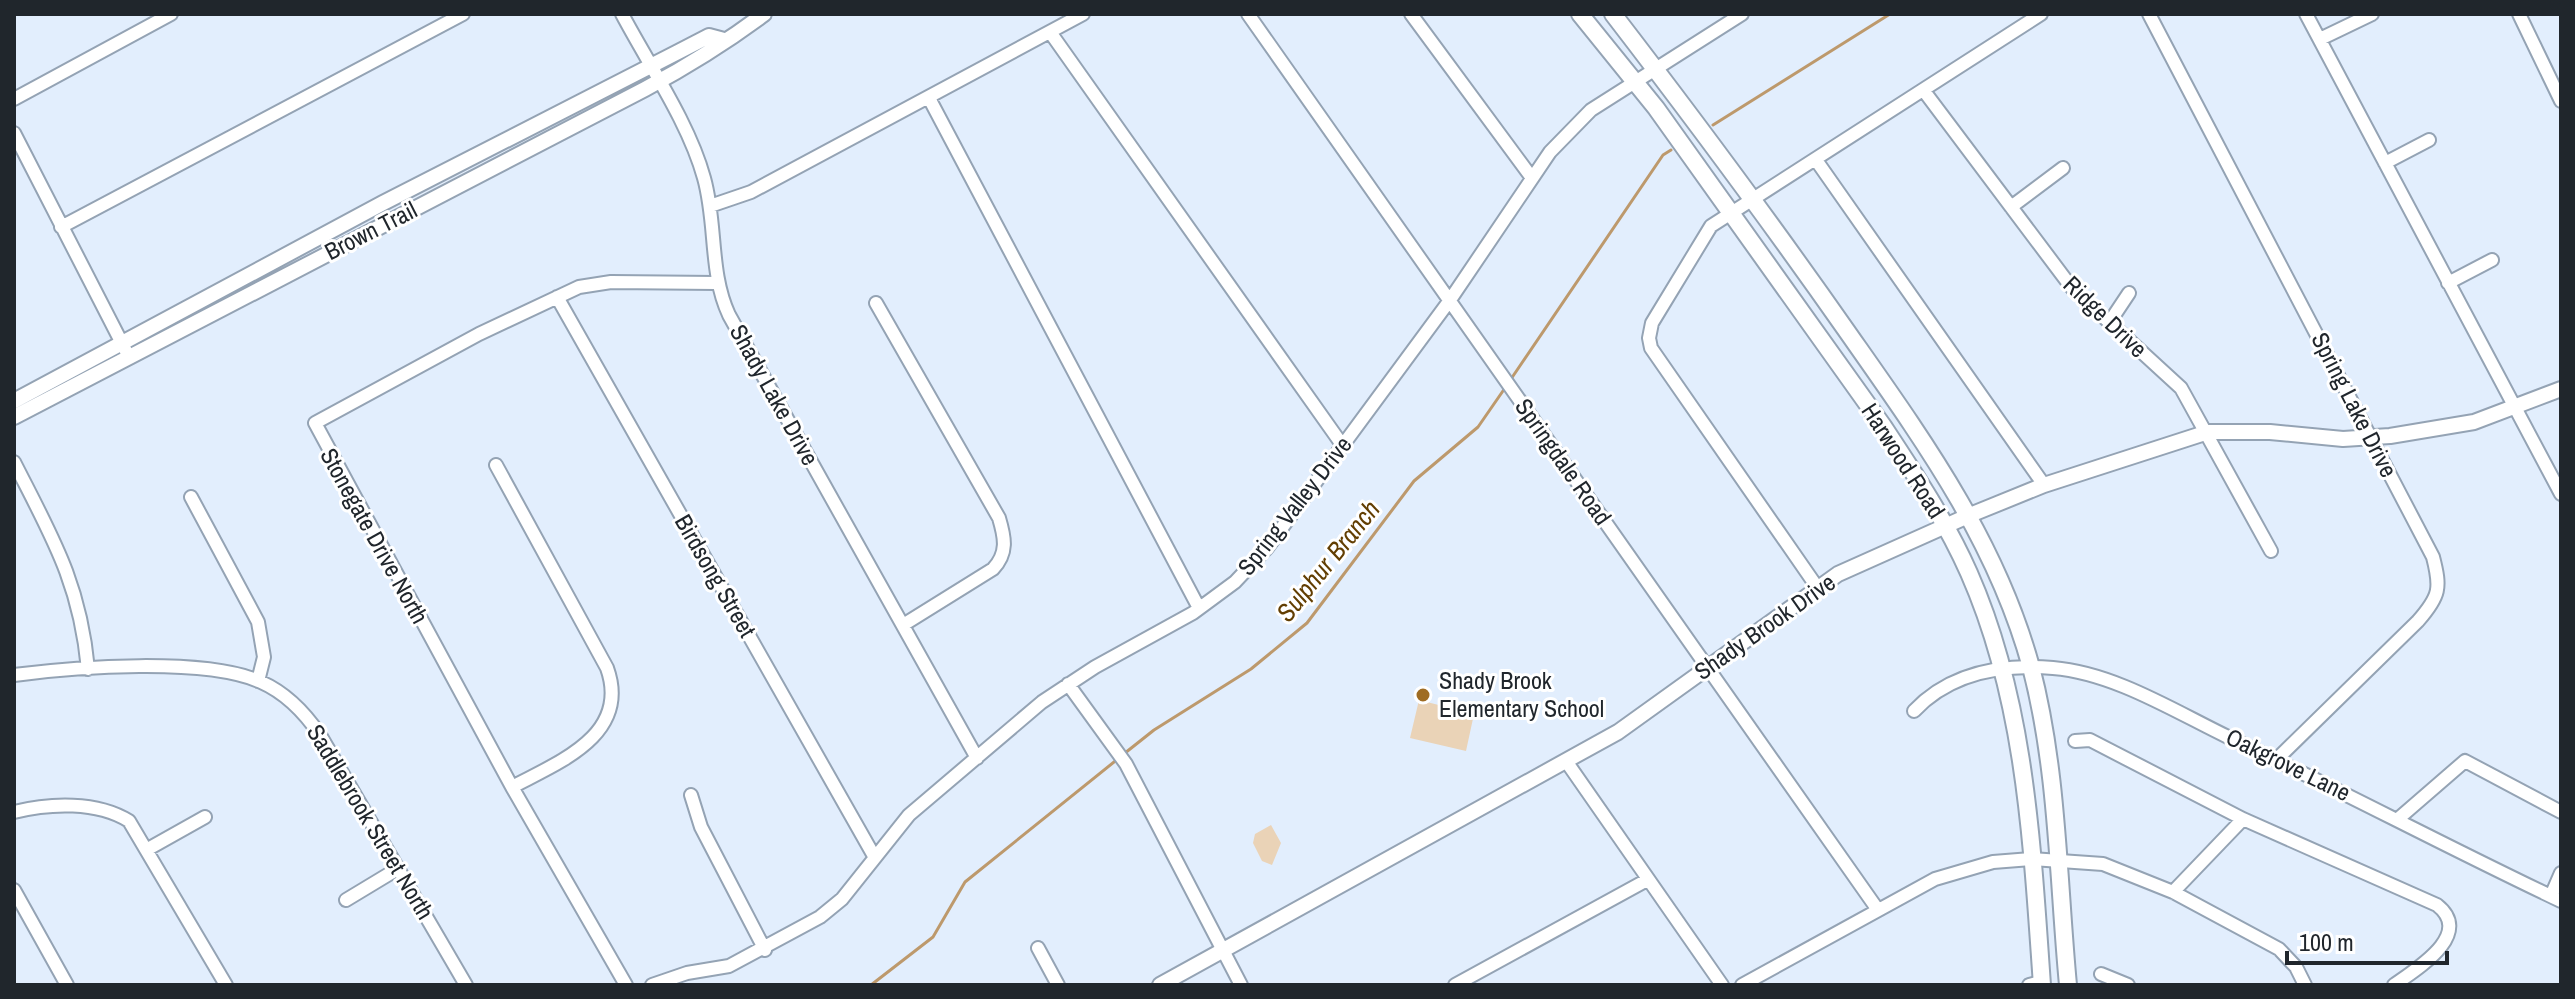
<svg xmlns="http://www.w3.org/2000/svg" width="2575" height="999" font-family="'Archivo Narrow',sans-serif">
<rect width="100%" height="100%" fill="#e2eefd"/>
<path fill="#ead3b7" d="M1419,700l55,14 -8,37 -56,-13z
M1271,825l10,18 -9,22 -10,-4 -9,-18 2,-9z"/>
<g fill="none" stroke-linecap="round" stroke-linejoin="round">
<path stroke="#bd996c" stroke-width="3" d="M1713,125l177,-111
M1511,379l152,-224 8,-5
M1125,753l29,-23 97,-61 56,-46 107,-142 64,-54 27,-39
M871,985l62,-48 32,-55 154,-124"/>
<defs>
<path id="minor" d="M622,14c27,51 67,109 82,164 13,46 5,94 25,137l248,443
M1248,14l630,896
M1411,14l121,164
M2149,14l284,543c8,31 7,39 -15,64l-142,139
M2306,14l255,480
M2519,14l42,87
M1050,32l293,414
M2320,39l52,-25
M1924,91l148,197 109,100 90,163
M929,98l270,510
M14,99l157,-85
M14,133l115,224
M1816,160l228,325
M2385,163l44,-23
M710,206l41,-14 332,-178
M2011,207l52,-39
M61,227l402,-213
M2448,283l44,-23
M557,297l317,559
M876,303l123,215c6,20 9,35 -6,51l-90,56
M2109,323l20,-30
M14,462c38,75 66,121 74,207
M496,465l111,203c24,67 -48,94 -95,119
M191,497l67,125 6,35 -6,24
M1817,587l-166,-239 -2,-10 3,-15 59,-97 330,-212
M14,675c61,-8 191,-18 247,7 25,11 44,31 59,53l146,250
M1068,684l58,80 115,221
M1914,711c36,-38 88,-47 139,-43 61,5 121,43 175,69 112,53 221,111 333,164
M2075,741l15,-1 153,79 194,86c37,29 -19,63 -43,80
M1566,761l156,224
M691,795l10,32 64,123
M14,812c36,-9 83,-11 115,9l97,164
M2398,819l67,-58 96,51
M148,849l57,-32
M14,890l53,95
M2173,892l70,-73
M2551,896l10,-23
M346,900l53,-32
M1038,948l20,37
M2101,974l27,11
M626,985l-114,-198 -197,-364 164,-89 100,-47 32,-5 105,1
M652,985l35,-12 42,-7 91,-49 22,-18 67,-84 133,-113 53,-35 98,-54 42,-31 32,-34 183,-248 100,-148 41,-42 151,-96
M1455,985l192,-105
M1742,985l193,-106 58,-17 38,-3 72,5 70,28 106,57 17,18 9,18
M2029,985l12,-3"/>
<path id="tertiary" d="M14,401l369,-198 297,-152 29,-15 15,4
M14,417l631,-328c43,-23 80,-46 119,-75
M1160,985l458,-253 220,-158 132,-59 74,-30 164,-53h62l73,7 47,-3 84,-14 87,-33"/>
<path id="secondary" d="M1580,14l76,94 227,318c31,47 63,95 86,147 57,129 63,273 73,412
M1613,14c80,104 158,209 233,316 75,107 150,209 185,337 27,103 27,213 37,318"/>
</defs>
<use href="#minor" stroke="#94a3b4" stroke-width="16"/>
<use href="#tertiary" stroke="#94a3b4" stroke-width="18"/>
<use href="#secondary" stroke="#94a3b4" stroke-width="20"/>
<use href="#minor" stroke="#fff" stroke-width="12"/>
<use href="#tertiary" stroke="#fff" stroke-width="14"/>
<use href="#secondary" stroke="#fff" stroke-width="16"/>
</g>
<circle fill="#9f6c22" stroke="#fff" stroke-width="3" cx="1423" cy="695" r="8"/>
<g text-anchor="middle" stroke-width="6" stroke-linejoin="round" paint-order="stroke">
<g font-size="24" fill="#20262c" stroke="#fff">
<text transform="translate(371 231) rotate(-27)" y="8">Brown Trail</text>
<text transform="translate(2105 317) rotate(44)" y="8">Ridge Drive</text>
<text transform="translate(774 395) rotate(61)" y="8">Shady Lake Drive</text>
<text transform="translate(2354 405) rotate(63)" y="8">Spring Lake Drive</text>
<text transform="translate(1903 461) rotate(57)" y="8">Harwood Road</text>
<text transform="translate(1563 462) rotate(55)" y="8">Springdale Road</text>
<text transform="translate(1295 506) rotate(-52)" y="8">Spring Valley Drive</text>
<text transform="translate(374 536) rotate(61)" y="8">Stonegate Drive North</text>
<text transform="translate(715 576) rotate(60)" y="8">Birdsong Street</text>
<text transform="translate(1765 627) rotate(-35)" y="8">Shady Brook Drive</text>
<text transform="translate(2288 765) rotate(26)" y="8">Oakgrove Lane</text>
<text transform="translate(370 822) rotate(59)" y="8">Saddlebrook Street North</text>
</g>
<g font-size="24" fill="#20262c" stroke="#fff" text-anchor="start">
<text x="1439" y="689">Shady Brook<tspan x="1439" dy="28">Elementary School</tspan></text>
</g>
<g font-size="26" font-style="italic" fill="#623e02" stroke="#fff">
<text transform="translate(1328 561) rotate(-51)" y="9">Sulphur Branch</text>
</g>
</g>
<rect width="2575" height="999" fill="none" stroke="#20262c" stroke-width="32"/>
<path d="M2287 951v12h160v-12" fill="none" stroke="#20262c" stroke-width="4"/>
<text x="2299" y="951" font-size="24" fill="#20262c" stroke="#ffffff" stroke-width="6" paint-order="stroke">100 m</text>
</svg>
